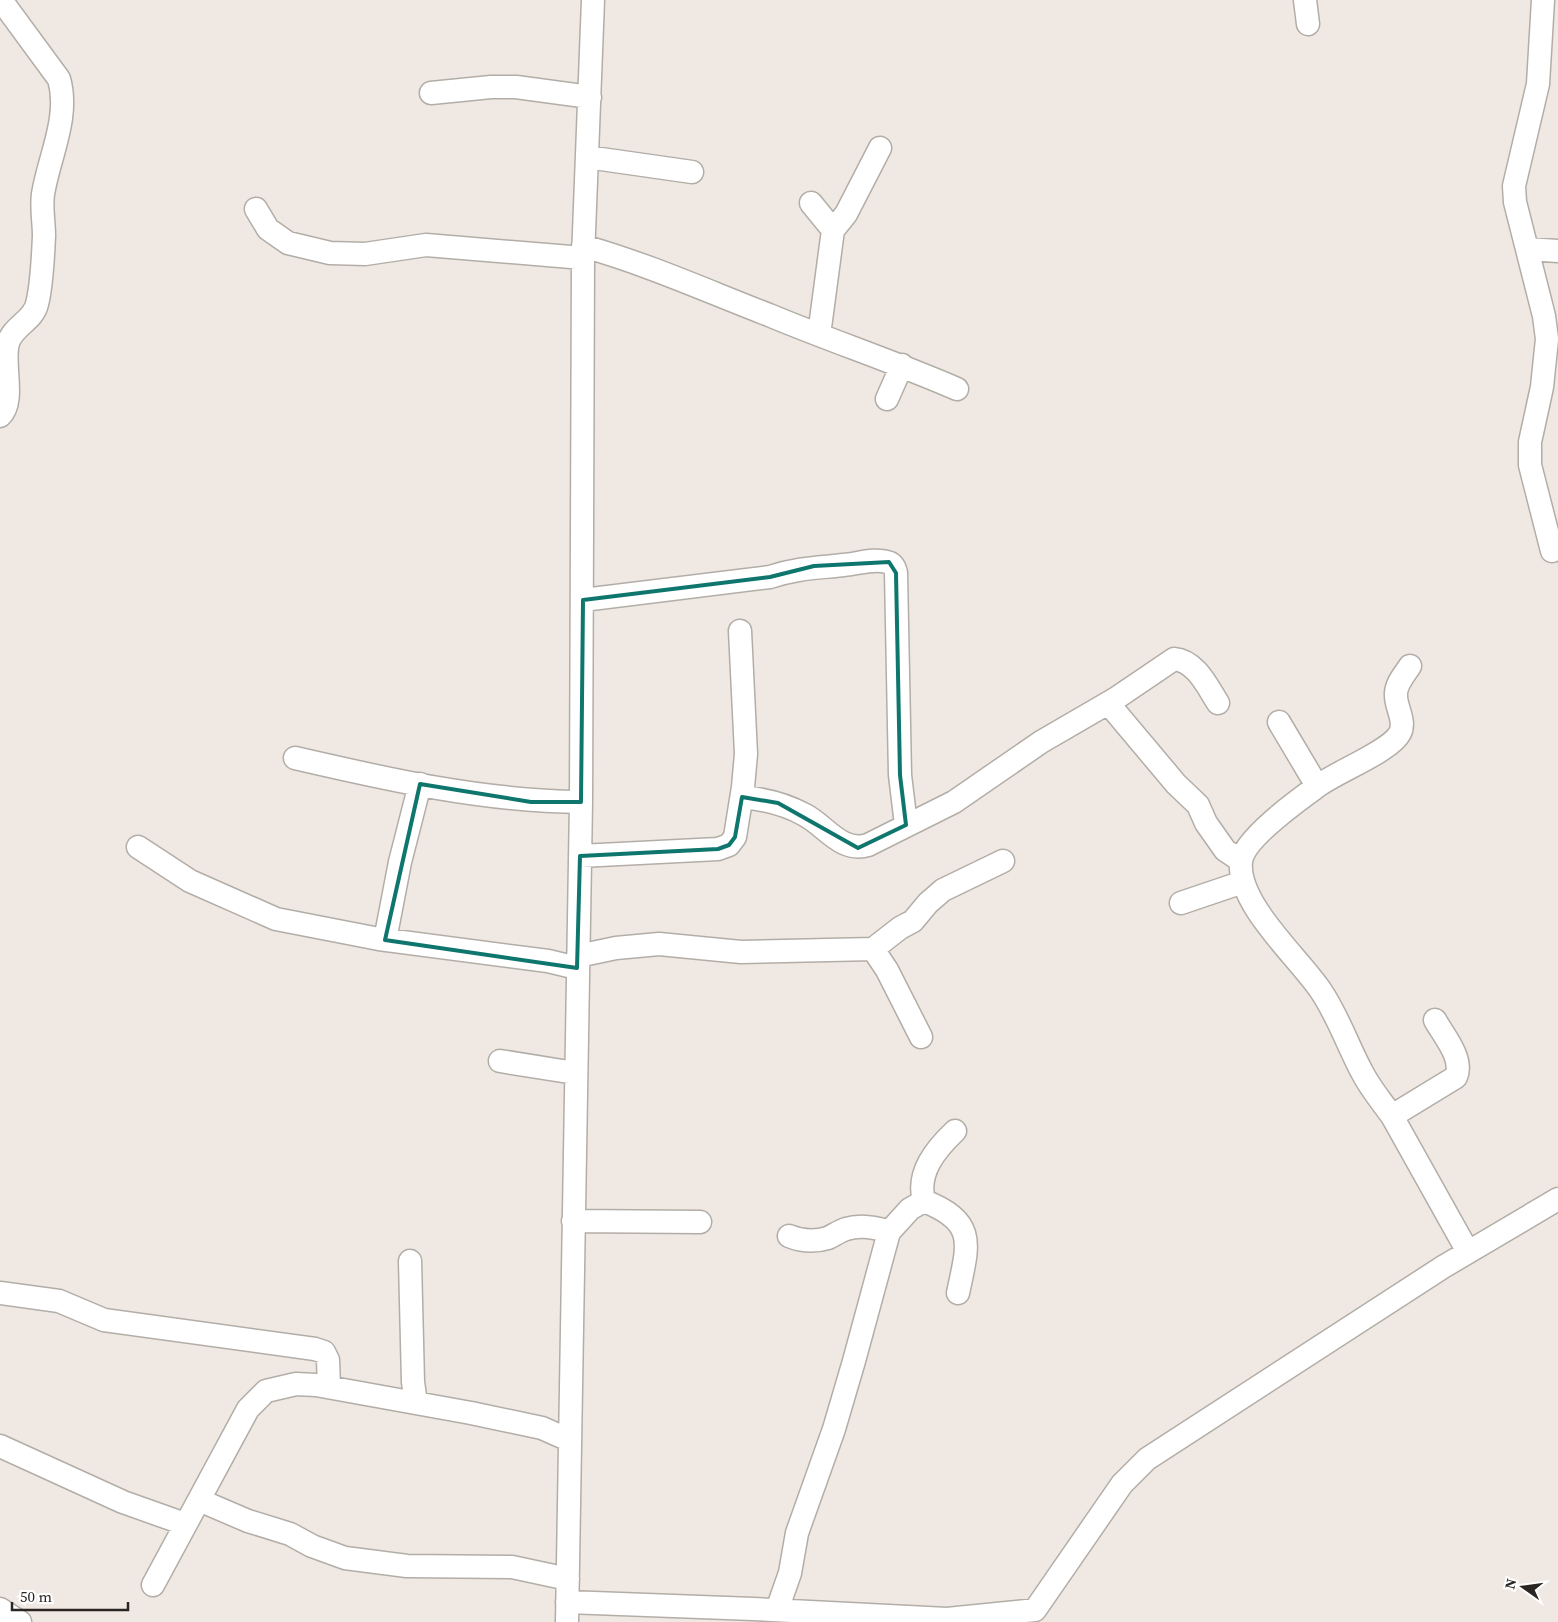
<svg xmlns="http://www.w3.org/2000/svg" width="1558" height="1622" font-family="'Source Serif 4',serif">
<rect width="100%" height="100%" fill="#f0e9e3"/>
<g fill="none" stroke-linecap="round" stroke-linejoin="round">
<defs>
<path id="minor" d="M1305,0l3,24
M1543,0l-5,84 -24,102 1,16 29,114 3,23 -5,48 -12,55v23l22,86
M431,93l60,-6h25l74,10
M587,157l105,15
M811,203l22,27
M256,209l12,20 20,14 42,10 35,1 61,-9 157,13
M583,246c64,18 124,45 186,69 62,26 126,47 188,74
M1528,249l30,2
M819,335l14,-105 13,-16 34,-66
M887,399l15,-34
M0,416c16,-15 2,-52 8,-73 5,-17 25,-22 29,-39 5,-19 6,-48 7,-68 0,-14 -3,-28 -1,-42 6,-37 27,-77 16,-115l-58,-79
M583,600l187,-23c27,-9 47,-9 74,-12 13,-1 30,-7 43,-3 6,1 8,6 9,11l4,202 6,50
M1108,703l68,81 22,21 8,18 19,27 16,11
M1279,722l38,64
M295,758c95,22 188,43 286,44
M742,797c22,2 43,7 63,18 21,11 36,38 63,30l86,-43 87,-60 74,-43 59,-40c22,2 33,27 44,44
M138,847l52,34 86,38 103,20 169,22 29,7
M580,856l138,-7 11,-4 6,-8 8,-50 3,-33 -6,-123
M1181,903l62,-21
M385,940l15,-78 20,-78
M873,949l14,21 34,67
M578,956l38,-8 43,-4 82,8 132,-3 27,-21 13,-7 15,-18 15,-13 60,-29
M1435,1020c9,16 29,39 21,57l-64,39 76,136
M500,1061l75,12
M1392,1116c-10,-14 -22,-28 -30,-44 -14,-26 -24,-56 -41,-81 -22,-33 -84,-87 -80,-129 2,-22 56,-61 74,-74 20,-16 75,-36 85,-55 6,-12 -4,-25 -4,-37 -1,-11 8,-21 14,-30
M924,1201c54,21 44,44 34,92
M924,1201c-8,-28 12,-52 31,-70
M573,1221l127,1
M789,1236c12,5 26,6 39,2 6,-3 12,-7 18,-9 13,-4 31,-2 43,3
M410,1261l3,121 3,21
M0,1293l59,8 45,19 211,29 9,3 4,8 1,27
M0,1446l123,56 62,22
M199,1500l49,21 42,13 22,12 33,12 62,8 105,1 56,12
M153,1585l95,-176 18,-18 30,-7 20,1 155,28 71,15 27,12
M567,1602l186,7 194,10 88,-9 87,-126 25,-25 296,-192 115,-68
M0,1609l20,13
M777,1610l13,-37 7,-40 37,-104 20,-68 35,-129 21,-23 14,-8
M567,1622l14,-820 2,-544 10,-258"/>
</defs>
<use href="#minor" stroke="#b3ada7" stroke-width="25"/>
<use href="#minor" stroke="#fff" stroke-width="22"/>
</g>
<path fill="none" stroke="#0f766e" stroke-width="4" stroke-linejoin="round" d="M889,562l7,11 4,202 6,50 -48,23 -80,-45 -36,-6 -7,40 -6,8 -11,4 -138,7 -3,112 -192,-28 35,-156 111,18h50l2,-202 187,-23 44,-11z"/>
<g transform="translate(1523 1587) rotate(284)" stroke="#ffffff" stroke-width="4" paint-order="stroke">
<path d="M0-4L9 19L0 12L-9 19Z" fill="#282523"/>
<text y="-8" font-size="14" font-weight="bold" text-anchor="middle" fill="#282523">N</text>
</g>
<path d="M12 1602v8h116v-8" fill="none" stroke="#282523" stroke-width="2.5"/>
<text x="20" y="1602" font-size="15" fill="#282523" stroke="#ffffff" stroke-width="4" paint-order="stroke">50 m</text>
</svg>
